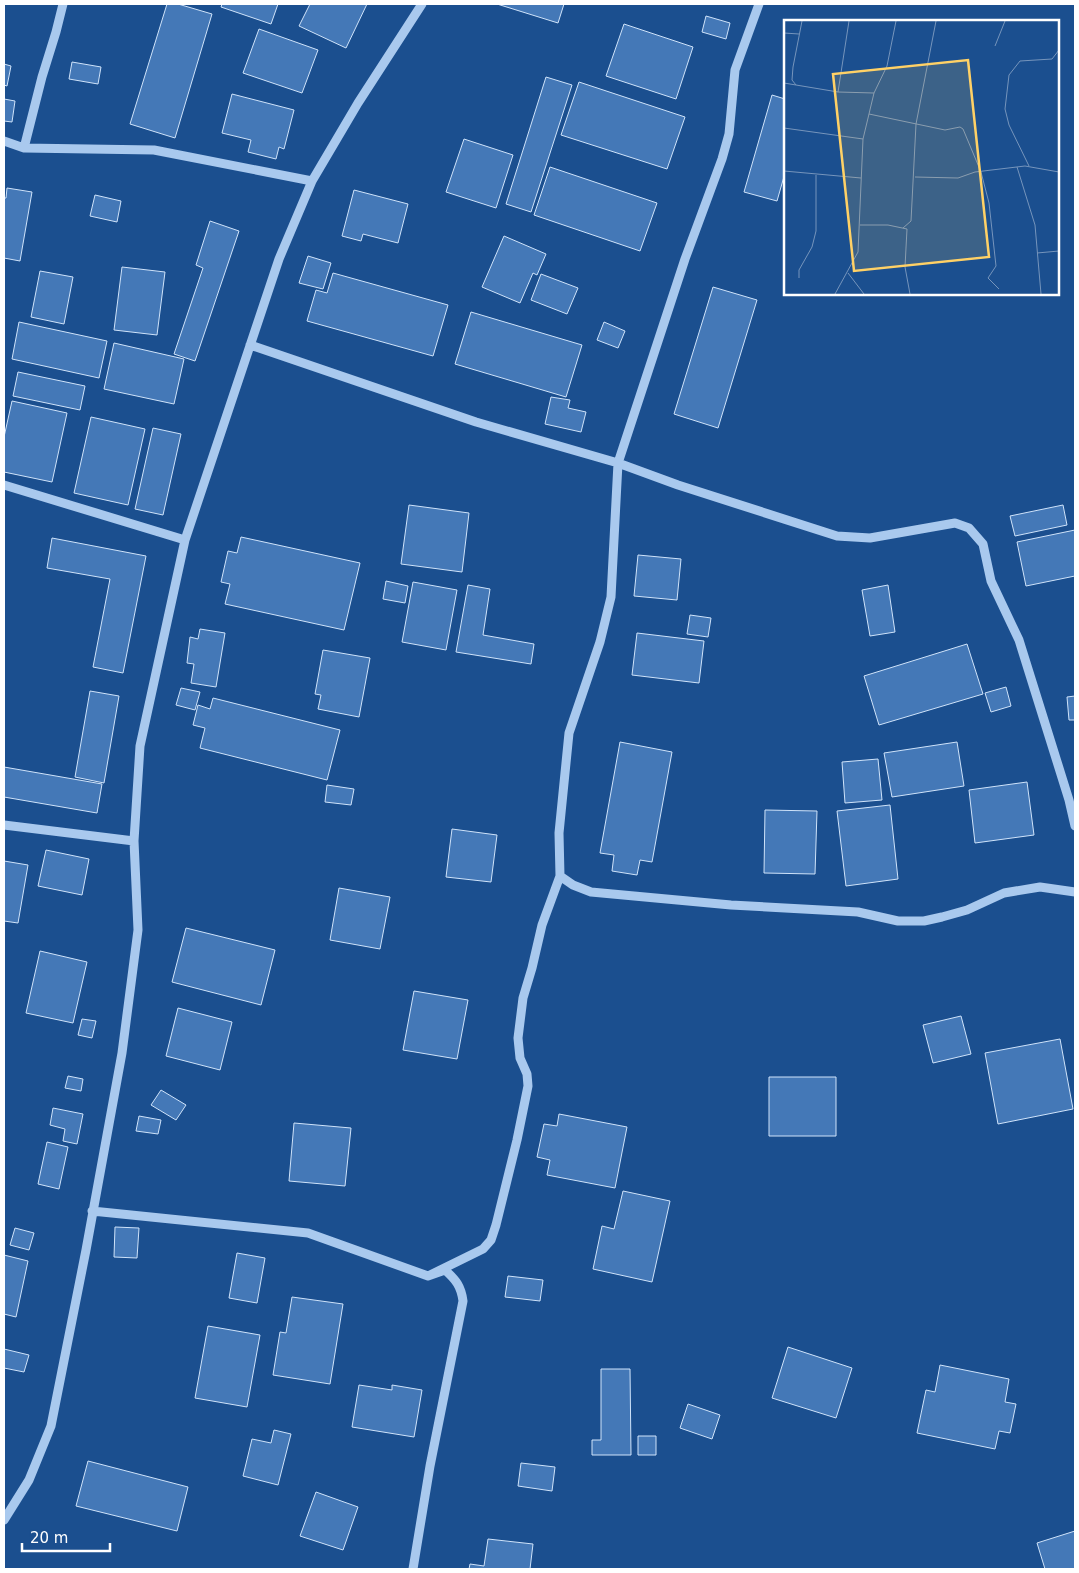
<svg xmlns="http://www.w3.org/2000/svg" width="1079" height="1573" font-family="'DejaVu Sans',sans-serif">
<rect width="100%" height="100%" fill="#1b4f8f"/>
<path fill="#4478b7" stroke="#cfe3fa" d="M167,4h11l34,10 -37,124 -45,-14z
M222,4h56l-7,20 -50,-17z
M310,4h57l-21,44 -47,-22z
M497,4h67l-6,19z
M706,16l24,7 -4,16 -24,-7z
M624,24l69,23 -17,52 -70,-23z
M259,29l59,21 -16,43 -59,-20z
M72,62l29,5 -3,17 -29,-5z
M4,64l7,2 -4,20 -3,-1z
M546,77l26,8 -41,127 -25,-8z
M579,82l106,35 -18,52 -106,-34z
M232,94l62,16 -10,39 -5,-2 -3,12 -28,-7 3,-12 -29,-7z
M772,95l13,4v74l-8,28 -33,-9z
M4,99l11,2 -3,21 -8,-1z
M464,139l49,16 -17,53 -50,-16z
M550,167l107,36 -17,48 -106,-36z
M7,188l25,4 -12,69 -16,-3v-60h2z
M354,190l54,14 -10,39 -35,-9 -2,7 -19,-5z
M95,195l26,6 -4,21 -27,-6z
M210,221l29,10 -44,130 -21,-7 29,-86 -7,-3z
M504,236l42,18 -9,21 -4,-2 -13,30 -38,-16z
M308,256l23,7 -8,26 -24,-6z
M122,267l43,5 -8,63 -43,-5z
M40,271l33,6 -9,47 -33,-7z
M333,273l115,32 -15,51 -126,-35 9,-31 11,3z
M541,274l37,14 -11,26 -36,-14z
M713,287l44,13 -39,128 -44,-14z
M471,312l111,33 -16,52 -111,-33z
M19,322l88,19 -8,37 -87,-19z
M604,322l21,9 -7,17 -21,-8z
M114,343l70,16 -10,45 -70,-15z
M18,372l67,14 -5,24 -67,-14z
M551,397l19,3 -2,8 18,4 -5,20 -36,-8z
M12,401l55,12 -15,69 -48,-10v-35z
M91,417l54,12 -17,76 -54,-12z
M153,428l28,6 -18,81 -28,-6z
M409,505l60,8 -7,59 -61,-8z
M1063,505l4,20 -52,11 -5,-20z
M1075,530v46l-49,10 -9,-44z
M241,537l119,26 -16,67 -119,-26 5,-20 -9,-2 7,-31 9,2z
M52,538l94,18 -23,117 -30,-6 17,-88 -63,-11z
M638,555l43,4 -4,41 -43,-4z
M386,581l22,5 -3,17 -22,-4z
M413,582l44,8 -11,60 -44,-8z
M468,585l22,4 -7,46 51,9 -3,20 -75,-12z
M888,585l7,47 -25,4 -8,-46z
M690,615l21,3 -3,19 -21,-3z
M200,629l25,4 -9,54 -25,-4 3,-19 -7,-1 3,-26 8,2z
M637,633l67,8 -5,42 -67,-8z
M967,644l16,50 -104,31 -15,-49z
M323,650l47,8 -11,59 -41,-8 3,-14 -6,-1z
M1006,687l5,19 -20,6 -6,-19z
M181,688l19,4 -5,18 -19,-5z
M90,691l29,5 -15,87 -29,-6z
M1075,696v24h-6l-2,-23z
M213,698l127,32 -13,50 -127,-32 5,-20 -12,-3 5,-20 12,4z
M620,742l52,10 -20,110 -12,-2 -3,15 -25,-4 2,-16 -14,-2z
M957,742l7,44 -72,11 -8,-44z
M878,759l4,41 -37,3 -3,-41z
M4,767l98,17 -5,29 -93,-16z
M1027,782l7,53 -59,8 -6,-53z
M327,785l27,4 -3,16 -26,-3z
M890,805l8,74 -52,7 -9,-75z
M765,810l52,1 -2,63 -51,-1z
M452,829l45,6 -6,47 -45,-5z
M46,850l43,9 -7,36 -44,-9z
M4,861l24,4 -10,58 -14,-2z
M339,888l51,9 -10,52 -50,-9z
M186,928l89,22 -14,55 -89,-23z
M40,951l47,11 -14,61 -47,-10z
M414,991l54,9 -11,59 -54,-9z
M178,1008l54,14 -12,48 -54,-14z
M961,1016l10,38 -38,9 -10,-38z
M82,1019l14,2 -4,17 -14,-3z
M1060,1039l13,70 -75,15 -13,-71z
M68,1076l15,3 -2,12 -16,-3z
M769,1077h67v59h-67z
M161,1090l25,15 -10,15 -25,-15z
M53,1108l30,6 -6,30 -14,-3 2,-12 -15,-4z
M559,1114l68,13 -12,61 -68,-13 3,-15 -13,-3 7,-33 13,2z
M139,1116l22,4 -3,14 -22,-3z
M294,1123l57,5 -6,58 -56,-5z
M47,1142l21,5 -9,42 -21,-5z
M623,1191l47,10 -18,81 -59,-13 9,-43 12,3z
M115,1227l24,1 -2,30 -23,-1z
M15,1228l19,5 -5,17 -19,-5z
M237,1253l28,5 -8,45 -28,-5z
M4,1255l24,6 -12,56 -12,-3z
M508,1276l35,4 -3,21 -35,-4z
M292,1297l51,7 -13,80 -57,-9 7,-43 6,1z
M208,1326l52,9 -13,72 -52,-9z
M788,1347l64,21 -16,50 -64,-20z
M4,1349l25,6 -5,17 -20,-4z
M940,1365l69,14 -4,23 11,2 -6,29 -11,-2 -4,18 -78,-16 9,-43 9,2z
M601,1369h29l1,86h-39v-15h9z
M359,1385l33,5v-5l30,5 -8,47 -62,-10z
M688,1404l32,11 -8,24 -32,-11z
M274,1430l17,4 -13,51 -35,-9 9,-37 19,4z
M638,1436h18v19h-18z
M88,1461l100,26 -11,44 -101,-25z
M521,1463l34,4 -3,24 -34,-5z
M316,1492l42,15 -15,43 -43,-14z
M1075,1531v38h-30l-8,-26z
M488,1539l45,5 -3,25h-61l1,-5 14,2z"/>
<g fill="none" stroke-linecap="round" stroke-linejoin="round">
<path stroke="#a9c9ee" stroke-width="9" d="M4,141l20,7 130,2 158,31
M24,148l18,-71 14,-45 7,-28
M250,345l226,77 142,41 60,22 159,51 33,2 85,-15 14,5 14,16 8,37 28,59 50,160 6,26
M4,485l181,55
M4,825l130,16
M560,876l13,9 18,7 140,13 127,7 40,9h26l18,-4 25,-7 37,-17 36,-6 35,5
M92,1211l216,22 120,43 17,-6c11,10 16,16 18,31l-33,165 -17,103
M428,1276l55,-27 8,-9 5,-15 21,-85 11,-54 -1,-12 -7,-16 -2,-20 5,-40 9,-30 10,-43 18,-49 -1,-43 10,-100 31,-91 11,-45 7,-134 67,-204 37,-100 7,-25 6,-64 24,-66
M4,1520l25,-40 22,-54 35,-176 36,-197 16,-123 -4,-89 6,-95 45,-206 94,-281 33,-78 46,-78 64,-99"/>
</g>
<g transform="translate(784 20)">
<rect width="275" height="275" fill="#1b4f8f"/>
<path fill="none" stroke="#7695bc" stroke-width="1" d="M0,13l15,1M211,26l10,-25M0,63l54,9 36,1M12,65l-4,-5 1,-13 9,-46M54,72l11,-71M85,94l76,16 15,-3 3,2 18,43 8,31 7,63 -8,12 11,11M0,108l79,11M245,146l-20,-41 -4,-16 4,-34 11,-14 32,-2 7,-9M233,147l18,58 6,69M0,151l77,7M131,157l43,1 17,-6 50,-6 34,6M76,205h28l19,4 -2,38 5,27M119,208l8,-7 5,-97 20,-103M253,233l22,-2M64,253l16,21M15,258v-8l13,-23 4,-16v-56M51,274l23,-42 5,-113 11,-46 13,-27 9,-45"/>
<path fill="#ffd166" fill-opacity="0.15" stroke="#ffd166" stroke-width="2.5" d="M184,40l21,197 -135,14 -21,-197z"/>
<rect width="275" height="275" fill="none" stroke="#fff" stroke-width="2.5"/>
</g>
<rect width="1079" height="1573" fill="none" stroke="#ffffff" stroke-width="10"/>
<path d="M22 1543v8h88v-8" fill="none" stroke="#ffffff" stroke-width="2.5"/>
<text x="30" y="1543" font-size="15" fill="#ffffff" stroke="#1b4f8f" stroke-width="4" paint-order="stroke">20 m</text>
</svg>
